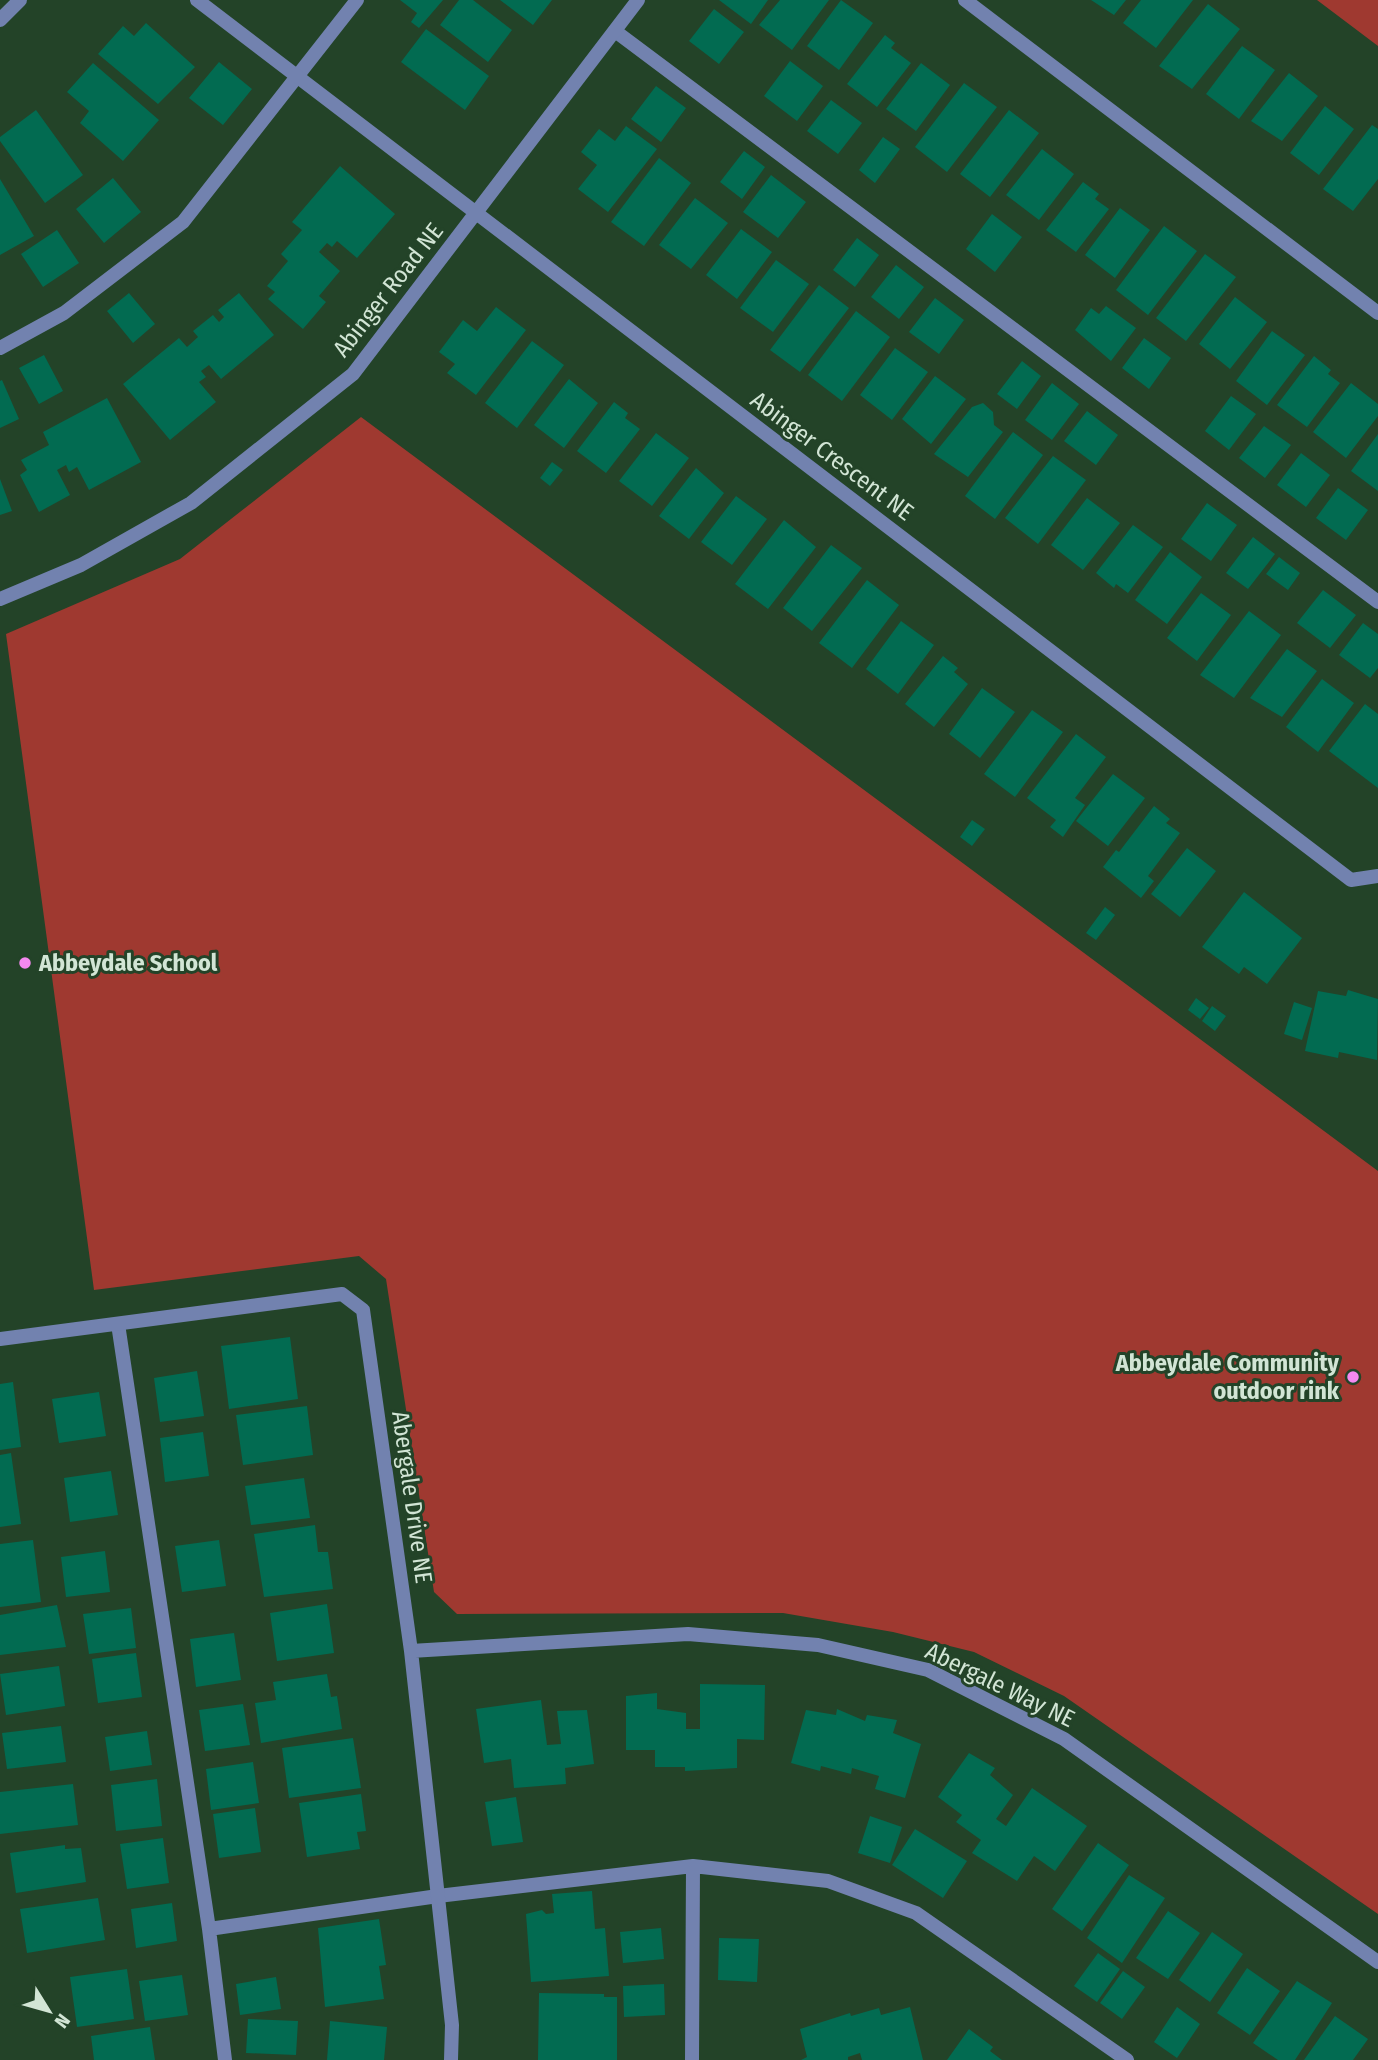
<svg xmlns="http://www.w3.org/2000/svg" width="1378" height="2060" font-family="'Fira Sans Condensed',sans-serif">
<rect width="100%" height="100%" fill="#234328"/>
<path fill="#9f3930" d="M1317,0h61v46z
M361,417l1017,754v743l-314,-218 -90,-44 -81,-20 -110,-19 -326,1 -23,-22 -48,-313 -27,-23 -265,34 -88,-656 174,-75z"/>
<path fill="#026b51" d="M400,0h43l-24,28 -8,-6 6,-9z
M459,0h14l39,30 -24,32 -48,-37z
M500,0h52l-19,25z
M719,0h49l-17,24z
M780,0h49l-37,50 -33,-25z
M841,0l32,23 -34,47 -32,-24z
M1091,0h35l-12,15z
M1141,0h52l-37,48 -33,-25z
M1208,4l32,25 -48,60 -33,-23z
M714,9l30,23 -25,32 -30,-23z
M146,23l49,44 -37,37 -60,-50 25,-28 11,10z
M426,29l63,47 -24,34 -64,-48z
M885,35l10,8 -4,5 20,15 -34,44 -30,-23z
M1242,46l33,24 -36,49 -33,-25z
M790,61l33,25 -26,35 -33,-25z
M219,62l33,27 -29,36 -34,-27z
M93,63l66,57 -36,41 -43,-38 9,-12 -22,-19z
M921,63l29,22 -34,46 -30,-22z
M1289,73l29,23 -36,45 -31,-20z
M964,83l33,24 -50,65 -32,-25z
M656,86l30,22 -25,34 -30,-23z
M831,100l31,23 -24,31 -31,-23z
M1325,106l29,23 -35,46 -29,-22z
M36,110l47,65 -38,28 -45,-62v-4z
M1009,110l30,23 -49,64 -30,-23z
M1372,125l6,4v50l-25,32 -30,-22z
M626,126l31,23 -49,63 -30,-23 19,-24 -16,-13 18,-23 16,12z
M883,137l17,12 -25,34 -16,-13z
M1042,149l32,25 -35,46 -33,-25z
M744,151l21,16 -23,32 -22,-17z
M659,158l32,25 -47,63 -33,-24z
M340,166l55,48 -38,44 -20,-17 -5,6 -5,-4 -8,9 21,19 -21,25 7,6 -23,27 -35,-30 7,-7 -8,-6 21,-25 -7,-7 21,-24 -10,-8z
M771,175l35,27 -28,36 -35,-26z
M113,178l28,34 -37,31 -28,-34z
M0,179l34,57 -34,19z
M1083,182l16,12 -4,5 14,10 -33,43 -30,-22z
M695,198l33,25 -37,46 -32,-24z
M1120,208l30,22 -35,48 -30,-23z
M992,214l30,23 -27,35 -29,-23z
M1164,226l33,25 -49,64 -32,-25z
M741,229l31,23 -35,47 -31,-24z
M57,230l22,33 -36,24 -22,-33z
M857,238l22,17 -24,32 -22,-17z
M1205,254l31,23 -50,64 -30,-23z
M776,260l33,24 -36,48 -33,-24z
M896,265l28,22 -25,32 -28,-22z
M819,285l30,23 -49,64 -30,-22z
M129,293l26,31 -22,19 -26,-32z
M239,293l35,42 -53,44 -12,-14 -8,6 5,6 -7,5 17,20 -46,38 -47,-56 56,-46 8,9 11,-10 -5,-6 20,-16 6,7 5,-5 -6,-7z
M1235,297l32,25 -37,47 -31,-25z
M935,298l29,22 -25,34 -30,-22z
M1106,306l30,22 -25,33 -36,-31 16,-22 8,6z
M496,307l30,23 -50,65 -29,-22 8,-9 -16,-12 24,-32 14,11z
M856,311l34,26 -48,64 -34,-26z
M1272,331l33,24 -38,50 -31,-24z
M1144,338l27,20 -22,31 -27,-21z
M532,341l32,24 -47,63 -32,-25z
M895,348l33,24 -36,48 -32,-25z
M44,355l19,36 -24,13 -20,-36z
M1314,356l17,14 -3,4 12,9 -33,44 -30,-22z
M1022,361l19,15 -24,33 -20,-15z
M935,376l31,23 -35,45 -29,-25z
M569,379l29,24 -34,45 -30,-23z
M2,380l17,39 -19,9v-47z
M1052,383l27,21 -27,36 -27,-20z
M1351,383l27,21v12l-32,42 -33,-26z
M1231,396l25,18 -27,36 -24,-19z
M107,398l34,64 -52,28 -12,-23 -8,5 -3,-7 -9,5 13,25 -31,17 -19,-37 7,-5 -6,-10 28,-15 -6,-13z
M614,402l14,11 -3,5 15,11 -34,44 -29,-22z
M983,403l10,9 1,13 9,7 -35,45 -34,-23 38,-47z
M1087,411l31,24 -22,30 -32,-24z
M1264,426l27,19 -26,33 -26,-20z
M1013,432l30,23 -48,64 -30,-23z
M656,433l33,25 -37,48 -33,-25z
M1378,434v57l-27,-20z
M1301,453l29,22 -24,32 -29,-22z
M1053,456l33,24 -48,64 -33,-26z
M552,462l11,8 -13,16 -10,-8z
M696,468l28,25 -35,46 -30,-23z
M0,479l12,32 -12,4z
M1338,488l30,22 -22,30 -30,-22z
M736,496l31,23 -35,46 -31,-23z
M1087,498l33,25 -37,47 -32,-25z
M1207,503l30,22 -26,36 -30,-22z
M784,520l32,27 -48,62 -33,-25z
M1133,525l30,22 -35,46 -12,-9 -2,4 -18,-15z
M1253,537l22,17 -27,35 -22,-16z
M831,545l31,23 -50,63 -29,-23z
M1170,552l32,25 -35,47 -32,-24z
M1279,557l21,16 -12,17 -22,-16z
M867,580l32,25 -47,63 -33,-25z
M1323,590l33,25 -26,33 -33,-25z
M1201,593l30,22 -34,46 -30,-23z
M1249,611l32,24 -47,63 -34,-23z
M901,621l33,24 -36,49 -32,-25z
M1363,623l15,11v34l-8,10 -31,-23z
M1287,649l30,22 -35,46 -32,-19z
M943,656l15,12 -4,4 14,12 -34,43 -29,-23z
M1322,679l32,24 -36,49 -32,-25z
M982,688l33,24 -35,46 -31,-24z
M1365,704l13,10v74l-49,-37z
M1032,710l31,22 -48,65 -31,-23z
M1076,734l30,23 -31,41 10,7 -22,32 -13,-10 6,-7 -29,-22z
M1113,774l32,24 -37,48 -32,-25z
M1154,806l16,13 -4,4 14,10 -32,43 6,5 -13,17 -38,-31 13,-17 3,2z
M972,820l13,9 -13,17 -12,-9z
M1187,848l29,23 -36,46 -29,-23z
M1244,892l58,46 -35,46 -23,-17 -5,7 -37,-27z
M1105,907l10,8 -19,25 -10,-7z
M1348,990l30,9 -1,61 -38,-8 -1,6 -33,-7 13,-60 28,5z
M1196,998l13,10 -9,11 -12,-9z
M1294,1002l18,6 -10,32 -18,-6z
M1212,1006l14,10 -11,15 -13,-10z
M290,1337l8,62 -69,10 -8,-63z
M197,1371l7,45 -44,6 -6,-44z
M13,1382l8,65 -21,3v-66z
M99,1392l7,44 -47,7 -7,-44z
M307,1406l6,49 -70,10 -7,-50z
M203,1432l6,44 -44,6 -5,-44z
M11,1453l10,71 -21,3v-72z
M111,1471l7,44 -48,7 -6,-44z
M304,1478l6,40 -59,7 -6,-39z
M315,1525l3,27h10l5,37 -69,8 -10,-63z
M33,1540l8,62 -41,5v-63z
M219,1540l7,46 -44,6 -7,-46z
M105,1551l5,41 -44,5 -5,-40z
M327,1604l7,49 -57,8 -7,-48z
M57,1605l9,42 -66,8v-40z
M131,1608l5,40 -47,6 -6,-40z
M234,1633l7,47 -45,7 -6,-48z
M136,1653l6,44 -44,6 -6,-44z
M59,1666l6,40 -59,9 -6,-41z
M327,1674l4,23 6,-1 5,33 -81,14 -6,-40 21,-3 -3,-18z
M700,1684l65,1 -1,55 -27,-1v29l-52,3v-4h-30v-17h-29v-54l31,-3v16l29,4v16h14z
M541,1700l6,45 14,-1 -4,-33 30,-1 7,54 -29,4 1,16 -52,4 -3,-29 -27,4 -8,-54z
M243,1704l7,41 -45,6 -6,-41z
M837,1709l28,12 2,-6 30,5 -4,13 28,11 -16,54 -30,-9 4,-13 -27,-8 -1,6 -30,-8 -1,5 -29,-8 15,-53 30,5z
M61,1726l5,36 -59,7 -5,-36z
M147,1731l5,34 -42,6 -5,-34z
M353,1738l8,50 -72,10 -7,-50z
M969,1753l26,15 -5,7 23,20 -17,24 10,7 26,-38 55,38 -32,45 -21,-15 -17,25 -45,-28 9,-13 -25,-18 6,-7 -24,-18z
M253,1762l6,41 -48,7 -5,-41z
M157,1779l5,47 -46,5 -5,-46z
M73,1784l5,41 -78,9v-42z
M361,1794l5,37 -9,1 3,17 -53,8 -8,-54z
M516,1797l7,45 -31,4 -7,-44z
M255,1808l6,44 -42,6 -6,-44z
M870,1816l32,11 -12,36 -32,-10z
M915,1829l52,32 -24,37 -51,-33z
M163,1838l6,45 -42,6 -7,-45z
M1098,1843l31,22 -47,66 -30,-22z
M65,1845v4l16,-1 5,34 -70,11 -6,-40z
M1129,1875l36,23 -43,65 -35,-25z
M592,1891l3,38 10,-1 4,48 -78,6 -5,-68 16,-4 4,4 8,-1 -2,-19z
M98,1898l7,42 -78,13 -7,-44z
M172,1903l5,38 -41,7 -5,-39z
M1168,1911l32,22 -32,46 -32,-21z
M379,1919l7,46 -7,1 5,33 -59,8 -7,-79z
M661,1928l3,31 -41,4 -3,-31z
M1212,1932l31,22 -33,48 -31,-22z
M719,1938l40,1 -2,43 -39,-2z
M1098,1953l22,16 -23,33 -23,-16z
M1247,1968l33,23 -30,44 -33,-22z
M127,1969l7,50 -57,8 -7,-50z
M1123,1971l22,16 -23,32 -22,-16z
M182,1975l6,40 -43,6 -6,-40z
M276,1977l5,32 -41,6 -4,-31z
M1297,1981l35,22 -37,57h-17l-25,-17z
M664,1984l1,31 -41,2 -1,-31z
M539,1993l65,1v3h13v63h-79z
M910,2007l13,53h-61l-2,-7 -12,4v3h-47l6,-3 -7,-28 50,-16 1,3 28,-8 2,7z
M1177,2007l23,17 -23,34 -23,-16z
M1335,2016l33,23 -15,21h-49z
M248,2019l50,2 -2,34 -50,-2z
M330,2021l57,6 -3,33h-57z
M150,2027l5,33h-61l-3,-24z
M969,2029l24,18 -3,4 12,9h-55z"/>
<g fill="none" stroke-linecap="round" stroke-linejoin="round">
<path stroke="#7282af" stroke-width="14" d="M615,31l763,571
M0,348l64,-35 119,-91 174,-222
M118,1324l91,605 229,-33 255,-30 135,15 88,32 211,147
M209,1929l16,131
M692,2060l1,-194"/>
<path stroke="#7282af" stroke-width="14" d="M197,0l1154,880 27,-4
M965,0l413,313
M0,20l20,-20
M0,599l81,-34 110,-62 162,-129 285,-374
M0,1339l342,-45 21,16 48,341 41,374 -1,35
M411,1651l277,-17 130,11 110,25 136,69 314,223"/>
</g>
<g fill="#f489f0" stroke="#234328" stroke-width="2.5">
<circle cx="25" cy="963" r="7"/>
<circle cx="1353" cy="1377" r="7"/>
</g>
<g text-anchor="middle" stroke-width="6" stroke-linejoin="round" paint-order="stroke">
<g font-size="24" fill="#d2e5d5" stroke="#234328">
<text transform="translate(388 290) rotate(-52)" y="8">Abinger Road NE</text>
<text transform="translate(832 456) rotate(37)" y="8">Abinger Crescent NE</text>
<text transform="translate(412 1497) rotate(82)" y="8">Abergale Drive NE</text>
<text transform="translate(1000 1685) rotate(26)" y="8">Abergale Way NE</text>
</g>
<g font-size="24" font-weight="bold" fill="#d2e5d5" stroke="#234328" text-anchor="start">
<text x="39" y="971">Abbeydale School</text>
<text x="1339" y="1371" text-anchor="end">Abbeydale Community<tspan x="1339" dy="28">outdoor rink</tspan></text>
</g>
</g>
<g transform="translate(49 2011) rotate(127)" stroke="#234328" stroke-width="5" paint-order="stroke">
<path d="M0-5L12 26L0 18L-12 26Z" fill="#d2e5d5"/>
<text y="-10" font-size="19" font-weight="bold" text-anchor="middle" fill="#d2e5d5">N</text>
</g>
</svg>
